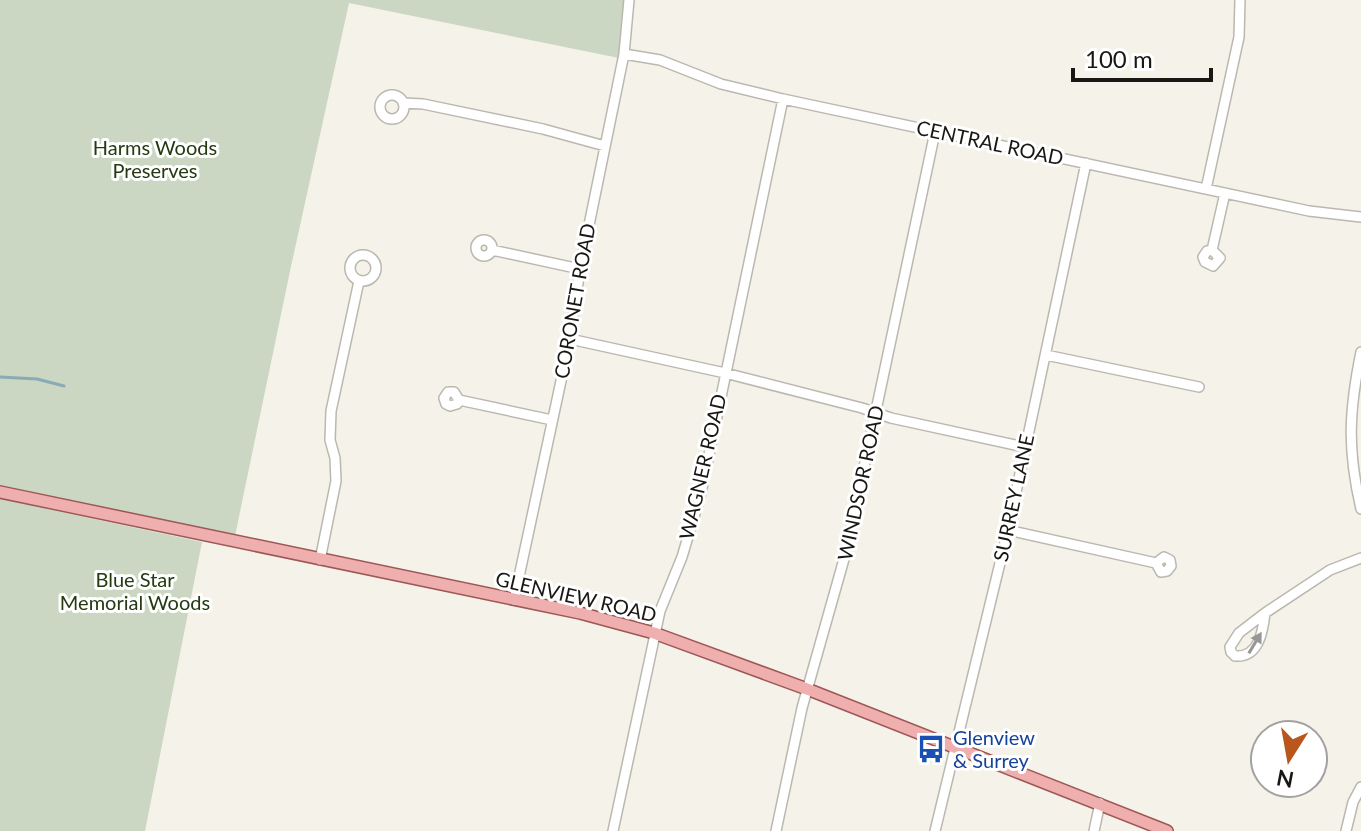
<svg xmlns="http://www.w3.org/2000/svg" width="1361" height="831" font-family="Lato,sans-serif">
<rect width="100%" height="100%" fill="#f4f2e9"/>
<path fill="#cbd7c3" d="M0,0h625l-6,58 -270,-55 -59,268 -55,265 -235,-50z
M0,499l202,43 -57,289h-145z"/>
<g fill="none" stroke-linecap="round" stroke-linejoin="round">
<path stroke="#88abb4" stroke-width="3" d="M0,377l37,2 27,7"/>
<defs>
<path id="minor" d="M624,54l36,6 61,24 62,15 526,112 52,6
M380 107a12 12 0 1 1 24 0a12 12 0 1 1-24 0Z
M403,103l20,1 120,25 62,17
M1206,189l33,-152 1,-37
M476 248a8 8 0 1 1 16 0a8 8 0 1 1-16 0Z
M492,250l88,19
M1212,250l8,8 -7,8 -8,-4 -2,-5 4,-6 5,-1 13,-57
M350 268a13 13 0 1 1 26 0a13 13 0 1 1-26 0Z
M570,339l155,34 137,35 29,10 133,29
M1361,352c-12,59 -14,97 0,157
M1046,355l153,32
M459,400l-2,4 -7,2 -4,-2 -2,-6 4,-6h6l5,8 93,20
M1008,530l148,33 5,9 6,-1 4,-5 -1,-6 -6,-3 -8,6
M320,560l16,-79 -1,-23 -5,-18 1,-29 28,-130
M514,600l56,-261 10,-70 44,-215 5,-54
M1265,613c-2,18 -6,45 -30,43l-4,-4 -1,-5 9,-14 26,-20 65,-43 31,-12
M613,831l47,-220 22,-54 19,-64 82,-394
M776,831l26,-123 44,-156 89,-420
M935,831l73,-301 78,-367
M1094,831l6,-28
M1346,831l7,-29 8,-15"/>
<path id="major" d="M0,492l580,121 74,20 153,56 360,142"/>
</defs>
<use href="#minor" stroke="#bab8af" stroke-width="12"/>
<use href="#major" stroke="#9d5755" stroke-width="14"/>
<use href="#minor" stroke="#fff" stroke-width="9"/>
<use href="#major" stroke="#efafae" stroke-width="11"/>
</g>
<defs><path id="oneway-solid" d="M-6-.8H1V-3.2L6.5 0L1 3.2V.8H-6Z" transform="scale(2)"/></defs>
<use fill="#979795" href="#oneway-solid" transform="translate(1255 643) rotate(-59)"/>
<defs>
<symbol id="bus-bare" viewBox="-9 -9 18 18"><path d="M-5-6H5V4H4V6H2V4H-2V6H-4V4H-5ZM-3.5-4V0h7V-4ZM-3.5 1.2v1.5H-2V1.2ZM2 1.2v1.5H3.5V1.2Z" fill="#1a4fb4" stroke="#fff" stroke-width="2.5" paint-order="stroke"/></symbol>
</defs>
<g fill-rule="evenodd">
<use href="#bus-bare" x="911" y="729" width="40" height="40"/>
</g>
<g text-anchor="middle" stroke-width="6" stroke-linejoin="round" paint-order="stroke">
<g font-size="20" fill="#181714" stroke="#fff">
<text transform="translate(990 143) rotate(12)" y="7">CENTRAL ROAD</text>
<text transform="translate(575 301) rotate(-80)" y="7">CORONET ROAD</text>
<text transform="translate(703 467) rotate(-77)" y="7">WAGNER ROAD</text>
<text transform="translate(861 483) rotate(-78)" y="7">WINDSOR ROAD</text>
<text transform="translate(1014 498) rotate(-78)" y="7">SURREY LANE</text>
<text transform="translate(576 597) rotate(13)" y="7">GLENVIEW ROAD</text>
</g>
<g font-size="20" fill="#243a10" stroke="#fff">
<text x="155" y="155">Harms Woods<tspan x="155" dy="23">Preserves</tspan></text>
<text x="135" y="587">Blue Star<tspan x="135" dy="23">Memorial Woods</tspan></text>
</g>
<g font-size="20" fill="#164399" stroke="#fff" text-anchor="start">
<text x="953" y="745">Glenview<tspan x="953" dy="23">&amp; Surrey</tspan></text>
</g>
</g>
<g transform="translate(1289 759) rotate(191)"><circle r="38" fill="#ffffff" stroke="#a3a2a1" stroke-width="2"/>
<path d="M0-6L14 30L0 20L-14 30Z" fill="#b8561b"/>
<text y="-12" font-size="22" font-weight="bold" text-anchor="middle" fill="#181714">N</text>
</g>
<path d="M1073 68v12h138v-12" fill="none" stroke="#181714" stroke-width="4"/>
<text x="1085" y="68" font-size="24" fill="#181714" stroke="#ffffff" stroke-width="6" paint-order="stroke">100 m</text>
</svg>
